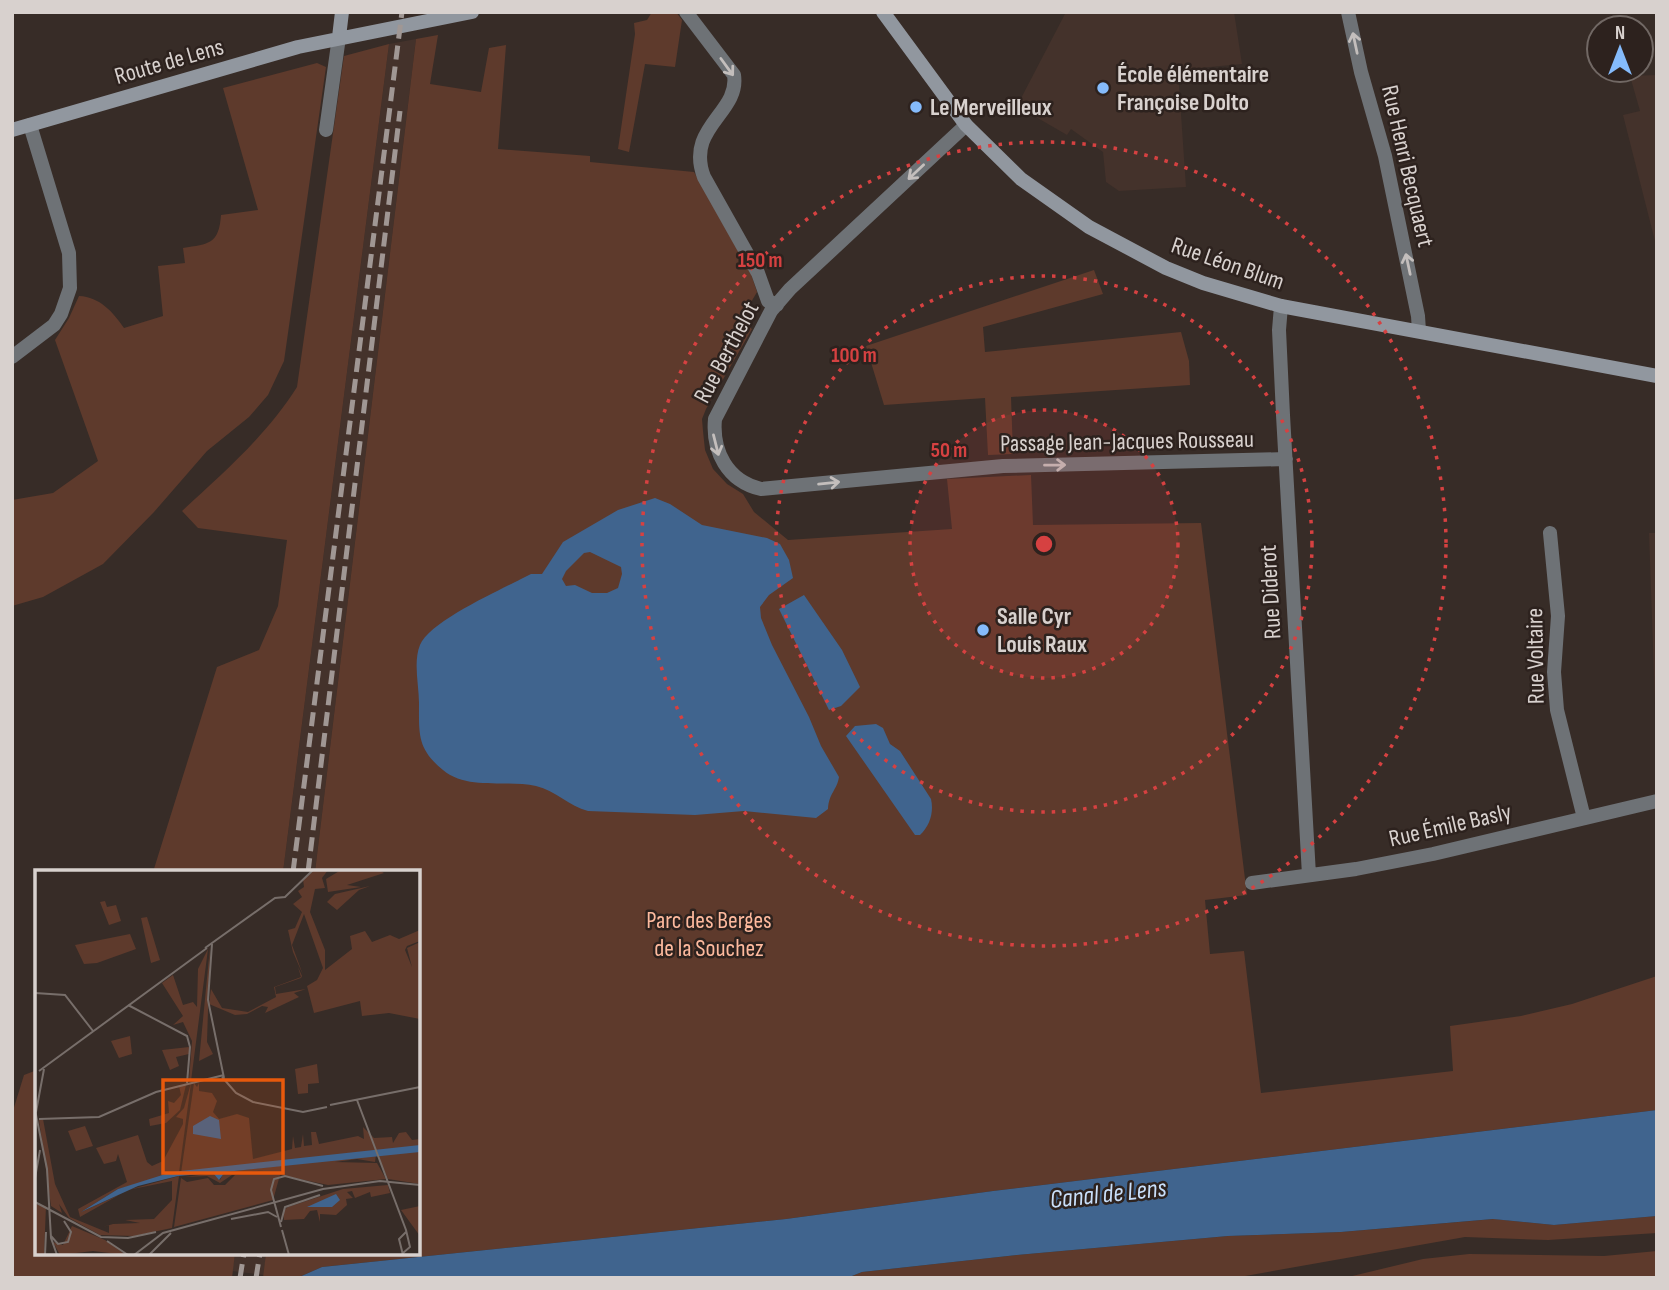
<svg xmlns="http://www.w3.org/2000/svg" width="1669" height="1290" font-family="'Sofia Sans Condensed',sans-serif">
<rect width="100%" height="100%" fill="#372c27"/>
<path fill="#44322b" d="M1066,12h168l8,52 -64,6 8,117 -67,4 -13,-9 -3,-30 -32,-23 -4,6 -50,-29z
M416,39l-101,833h-32l106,-828z
M1657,75v174l-34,-134 17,-4 -10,-35z
M1649,533h8v228z
M235,1253h31l-2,22 -32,-4z"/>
<path fill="#5e3a2c" d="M652,12h24l6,8 -7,47 -30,-3 -16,88 -11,-3 17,-115 -1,-11 13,-3z
M438,35l-8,49 51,8 8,-44 17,-3 -8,104 92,7v6l104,10 57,102 6,18 -17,29 12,8 -46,80 -4,10 1,12 2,19 8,19 14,15 16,10 11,18 34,28 164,-11 -5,-50 84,-4 2,50 168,-2 46,372 -42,5 5,54 34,-3 17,142 192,-22 -3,-45 71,-10 51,-12 85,-28v134l-664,81 -207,28 -464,48 -25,11h-34l3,-25h152v-381h-103l101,-833z
M389,44l-106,828h-130l64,-205 42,-17 19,-44 9,-66 -89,-12 -16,-17c42,-39 84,-75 115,-124l47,-331z
M317,63l9,4 -42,294 -16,34 -19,22 -42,34 -53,61 -51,52 -60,33 -31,9v-106l41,-7 45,-32 -43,-121 14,-22 10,-22c21,1 34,16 45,32l39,-12 -5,-50 27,-3 -2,-15c26,-4 36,-4 38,-33l37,-5 -35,-122z
M1094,270l9,24 -120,33 2,25 196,-20 8,29 1,24 -179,12 2,57 -25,1 -3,-57 -101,7 -18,-59z
M37,1070v183h198l-3,25h-220v-164l12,-39z
M1657,1216v17l-109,7 -83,-3 -231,41h-387l15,-6 155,-17 211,-19 113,-4 153,-13 60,6z
M1657,1251v27h-313l79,-19 46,-5 135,2z"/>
<path fill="#40648e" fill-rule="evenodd" d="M655,498l15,6 32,21 65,13 13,6 9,16 4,18 -24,17 -9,12 1,11 11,27 37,72 12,29 18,31c-2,13 -10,16 -11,32l-12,9 -72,-7 -49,4 -107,-4c-19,-5 -32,-20 -52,-25 -29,-7 -68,5 -93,-16 -26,-21 -24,-36 -24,-67 0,-18 -6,-41 1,-58 9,-23 78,-54 101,-66l10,-5h11l21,-32 55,-32zM590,552l31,15 1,7 -4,14 -11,5h-15l-17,-8 -9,1 -4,-7 4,-8 18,-18z
M804,595l38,55 18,37 -19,19 -12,4 -50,-101z
M876,724l7,4 7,16 10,7 31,48c3,13 -1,27 -11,36h-5l-69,-99 9,-10z
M1657,1110v106l-103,9 -61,-6 -152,13 -113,4 -211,19 -155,17 -15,6h-550l25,-11 464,-48 207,-28z"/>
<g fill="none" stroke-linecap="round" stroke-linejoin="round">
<path stroke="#6e7276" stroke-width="14" d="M686,12l48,63c6,38 -49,52 -30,102l54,96 10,28 9,4
M1348,12l13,60 24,84 33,160 1,15
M966,125l-176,164 -19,22 -56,108c-3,32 12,62 46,70l242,-23 283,-7
M326,130l13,-93
M1281,306l-2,24 4,85 26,460
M12,357l42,-32 7,-11 9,-26 -1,-35 -39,-128
M1550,533l8,83 -4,56 3,38 27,108
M1252,883l104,-14 77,-15 224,-53"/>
<path stroke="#91979f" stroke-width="14" d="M883,12l83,113 55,54 68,48 77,41 37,15 78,23 376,70
M339,37l3,-25
M12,130l286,-83 174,-35"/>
<path stroke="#a09794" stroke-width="5" stroke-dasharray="14 7" stroke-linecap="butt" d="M293,872l109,-860
M308,872l92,-761
M240,1278l4,-25
M256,1278l4,-25"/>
</g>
<defs><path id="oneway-shaft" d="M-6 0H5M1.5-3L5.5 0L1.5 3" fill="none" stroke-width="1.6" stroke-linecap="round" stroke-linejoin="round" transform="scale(1.75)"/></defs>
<g stroke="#c3bebc">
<use href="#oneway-shaft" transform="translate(1355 43) rotate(-102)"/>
<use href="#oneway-shaft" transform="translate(727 67) rotate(54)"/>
<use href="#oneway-shaft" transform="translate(916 172) rotate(137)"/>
<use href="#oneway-shaft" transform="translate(1408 264) rotate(-102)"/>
<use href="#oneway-shaft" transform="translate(716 445) rotate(76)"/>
<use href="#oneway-shaft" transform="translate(1055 465) rotate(-1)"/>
<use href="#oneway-shaft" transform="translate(829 483) rotate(-6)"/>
</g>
<circle cx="1044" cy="544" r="134" fill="#d64141" fill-opacity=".12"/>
<g fill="none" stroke="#d64141" stroke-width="3.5" stroke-dasharray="3.5 7">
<circle cx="1044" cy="544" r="134"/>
<circle cx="1044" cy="544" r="268"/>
<circle cx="1044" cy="544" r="402"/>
</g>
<g fill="#85bbfb" stroke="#2d221e" stroke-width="2.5">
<circle cx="1103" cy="88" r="7"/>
<circle cx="916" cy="107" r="7"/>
<circle cx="983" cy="630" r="7"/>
</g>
<g text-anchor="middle" stroke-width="5" stroke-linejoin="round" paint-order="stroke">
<g font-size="24" fill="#d8d1ce" stroke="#2d221e">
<text transform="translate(169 61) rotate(-16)" y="8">Route de Lens</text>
<text transform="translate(1408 166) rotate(77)" y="8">Rue Henri Becquaert</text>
<text transform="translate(1228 263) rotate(19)" y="8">Rue Léon Blum</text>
<text transform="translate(726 352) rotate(-62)" y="8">Rue Berthelot</text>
<text transform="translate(1127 441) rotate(-1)" y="8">Passage Jean-Jacques Rousseau</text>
<text transform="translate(1270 592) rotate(-93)" y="8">Rue Diderot</text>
<text transform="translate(1535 656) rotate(-91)" y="8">Rue Voltaire</text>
<text transform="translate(1450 825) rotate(-13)" y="8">Rue Émile Basly</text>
</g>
<g font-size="24" font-weight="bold" fill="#d8d1ce" stroke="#2d221e" text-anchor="start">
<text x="1117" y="82">École élémentaire<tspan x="1117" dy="28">Françoise Dolto</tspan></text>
<text x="930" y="115">Le Merveilleux</text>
<text x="997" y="624">Salle Cyr<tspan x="997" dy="28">Louis Raux</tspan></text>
</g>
<g font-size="24" fill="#feba9e" stroke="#2d221e">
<text x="709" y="928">Parc des Berges<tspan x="709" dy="28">de la Souchez</tspan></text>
</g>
<g font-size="26" font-style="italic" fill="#c9dffa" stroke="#2d221e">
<text transform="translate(1108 1193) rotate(-6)" y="9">Canal de Lens</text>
</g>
</g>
<g transform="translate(35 870)">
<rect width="385" height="385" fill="#372c27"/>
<path d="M280,0h13l-6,8 3,10 -10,1 -5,23 15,38v20l27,-21 -2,-13 15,-5 7,11 18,-7 9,4 21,-9v11l-13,5 -2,4 7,17 -5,-19 13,-6v77l-31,-6 -27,3 -2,-15 -46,12 -7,-27 10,-6 6,-12 -19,-54 -12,31 11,30 -10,-23 -5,-22 7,-2 7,-16 -9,-8 9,-7 -4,-6 6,-4 -1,-8zM306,0h38l5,3 -37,12 14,2 -33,5 -2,-13zM335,16l-11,4 -22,20 -10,-8 8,-8zM70,31l2,6 9,-2 5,16 -12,4 -9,-23zM112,47l13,43 -9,3 -10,-45zM95,64l6,15 -39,14 -13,1 -9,-19zM175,77l-3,95 6,12 -14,7zM173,79l-17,132h-2l3,-40 -9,-19 -10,3 10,-9 -21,-33 11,-8 10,30 10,-3 4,5 1,-38zM263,97l4,9 -1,2 -26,9 1,7 30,-5 -12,4 5,4 -34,16 3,-6 -6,-1 -15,8 -12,1 -26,-11 2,-15 11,19 26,4 28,-15 -2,-10 27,-10zM95,166l2,18 -13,4 -8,-17zM154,177v7l-13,3 3,9 -9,4 -8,-20zM282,194l2,19 -11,1v9l-10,1 -3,-25zM156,213l-12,90 -61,16 -37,23 38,-17 -39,22 -2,-8 49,-27 -9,-28 -2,7 -12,3 -8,-16 42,-13 9,27 5,4 11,-5 20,-37v-5l-7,-2 8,-9zM159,213l3,4 2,-4v8l13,2 5,8 -4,11 6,7 18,-5 12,4 4,41 39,-10 1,-13 2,12 6,-1 2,-13 1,12 8,-1 -1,-13h5l3,12 39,-8 6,3 -1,-12 11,11 18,-1 1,6 6,-10 7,-1 6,8 8,-1v45l-32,-5 -12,-28 -195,22zM151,215l-6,25 -14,13 -16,3 -1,-7 20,-6 -1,-12 6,2 7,-8 -2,-9zM8,249l12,65 15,33 39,16v-8l-6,2 10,-3 27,-1 -15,-3 29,-1 18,-19v-19l-44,9 51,-14 -7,52 -38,8 -34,-1 -31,-17 -10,-14 3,9 -11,-7 -12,-86zM50,256l8,20 -17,5 -8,-20zM341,285l-1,7 -18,-3 -22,3 42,1 9,16 -58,6 -48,-10 -7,25 -99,27 7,-49 6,4 21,-4 6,7h11l10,-10 29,-5 -32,5 -12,8 -13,-7 -22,1 28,-4 7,7 4,-8zM353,315l2,8 -19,4 -1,-5 -15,6 -3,-7 -5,1 6,6 -7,1 1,6 -11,10 -16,-1v8l-3,-12 -7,1 -6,8 -20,1 1,9 -2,-18 5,-4 55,-18zM0,334l11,2 -2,49h-9zM385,336v30l-19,-26zM37,356l33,14 21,15 -33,-4 -33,4 -7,-13 10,3z" fill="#5e3a2c"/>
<path d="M175,246l9,4 2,19 -28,-5v-8zM385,275v7l-195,20 -6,8 -6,-7 -35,3 -40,10 -57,26 37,-23 54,-17zM301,324l4,6 -8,7h-25z" fill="#40648e"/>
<path fill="none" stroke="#776e6a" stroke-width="2" d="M177,74l-4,56 16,78M170,78l70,-50 10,-1 28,-27M0,123l30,2 28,36M93,135l59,31 3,11 -3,36M4,201l168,-123M187,207l14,16 17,9 50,10 24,-5M322,230l49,130 4,17 -7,6M295,235l90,-18M0,240l12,59 4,69 6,17M1,242l8,-43M4,249l60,-2 57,-25 68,-17M0,308l5,-28M0,332l66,35 27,1 28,-6M196,349l37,-7 9,5M246,352l4,-15 35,-12M246,357l-10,-37 3,-11 11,-3 38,10M247,360l7,25M16,366l7,8 10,-2 3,-10 -7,-11M72,371l21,14M10,385l1,-23M42,385h33M99,385l29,-22 160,-44 57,-8 40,4M114,385l22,-22M368,385l-4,-16 7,-7"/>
<path fill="#e8590c" fill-opacity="0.15" stroke="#e8590c" stroke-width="3.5" d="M128,210h120v93h-120z"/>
<rect width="385" height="385" fill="none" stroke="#d8d1ce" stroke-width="3.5"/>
</g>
<circle cx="1044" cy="544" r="10" fill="#d64141" stroke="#2d221e" stroke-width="3.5"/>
<g font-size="21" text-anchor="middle" font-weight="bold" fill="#d64141" stroke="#2d221e" stroke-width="5" stroke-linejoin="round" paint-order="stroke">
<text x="760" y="267">150 m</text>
<text x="854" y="362">100 m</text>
<text x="949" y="457">50 m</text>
</g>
<rect width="1669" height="1290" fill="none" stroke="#d8d1ce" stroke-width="28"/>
<g transform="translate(1620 49)"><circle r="33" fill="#2d221e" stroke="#716864" stroke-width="2"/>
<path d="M0-5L12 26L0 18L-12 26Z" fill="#85bbfb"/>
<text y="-10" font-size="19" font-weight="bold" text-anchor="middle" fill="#d8d1ce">N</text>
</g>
</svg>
